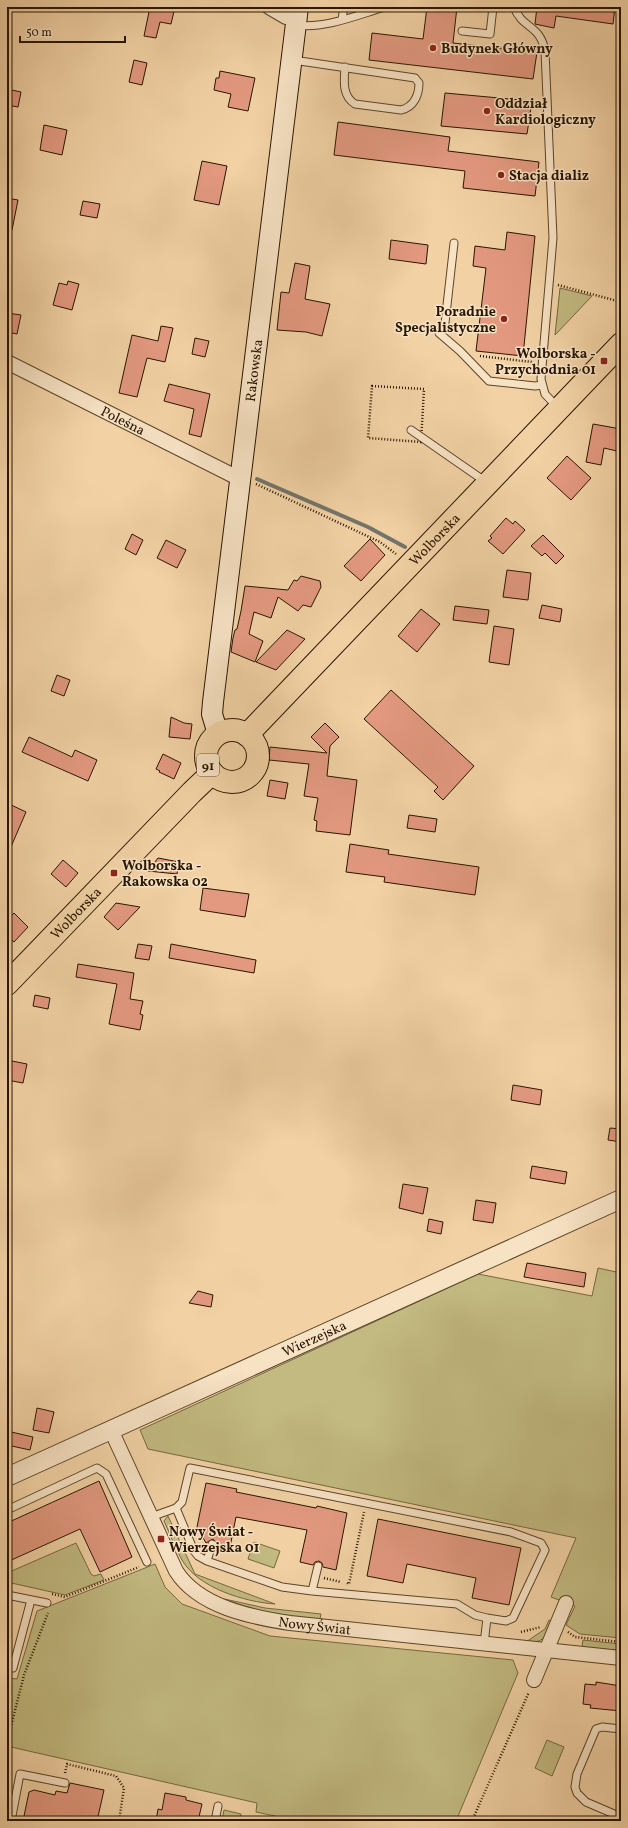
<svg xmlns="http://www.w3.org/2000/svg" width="628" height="1828" font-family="Vollkorn,serif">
<rect width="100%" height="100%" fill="#f2d2a5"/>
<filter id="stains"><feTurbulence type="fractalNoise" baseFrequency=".005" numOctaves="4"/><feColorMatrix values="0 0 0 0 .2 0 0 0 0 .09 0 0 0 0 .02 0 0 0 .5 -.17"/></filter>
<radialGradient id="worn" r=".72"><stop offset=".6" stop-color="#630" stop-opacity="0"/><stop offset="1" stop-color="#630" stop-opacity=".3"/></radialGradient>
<path fill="#c2ba81" stroke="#766840" d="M560,288l32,8 -37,39z
M598,1268l23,5v365l-41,-4 -14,-9 9,-19 -24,-9 25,-59 -428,-89 -8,-19 338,-156 114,22z
M168,1516l27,58 80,30c-30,-2 -77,-16 -93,-44 -7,-12 -12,-26 -18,-39z
M254,1542l26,9 -6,17 -26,-9z
M76,1543l15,31 3,2 7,-2 3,6 -39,15 -58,-13v-9z
M155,1564l10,23 17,17 88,32 243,24 5,13 -62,148h-158l-42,-9 1,-9 -246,-56h-2l-2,6v-75l10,1 20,-68z
M220,1598l45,10 56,6 -1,6 -51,-6z
M549,1620l3,1c-7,16 -7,22 -26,21l19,-13z
M583,1640l38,4v7l-39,-4z
M547,1740l17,7 -12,29 -17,-8z
M224,1810l17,4 -1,7h-18z"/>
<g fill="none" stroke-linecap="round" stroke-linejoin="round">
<path stroke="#72756b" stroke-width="4" d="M257,479l111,48 37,20"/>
</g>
<path fill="#e39980" stroke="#291600" d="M150,7h25l-4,17 -11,-2 -4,16 -12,-2z
M427,7h30l-4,36 84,9 -4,27 -164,-19 3,-27 51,6z
M537,7h78l-2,17 -57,-8 -2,12 -19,-4z
M134,60l13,3 -5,22 -13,-3z
M220,71l35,7 -7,33 -20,-4 3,-13 -17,-4 2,-12h3z
M7,89l14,3 -3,15 -11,-2z
M445,93l87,8 -5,33 -86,-8z
M338,122l112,15 -2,14 91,11 -4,34 -72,-8 2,-17 -131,-16z
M44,125l23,5 -5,25 -22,-5z
M202,161l25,5 -8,39 -25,-5z
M7,198l11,2 -6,30h-5z
M83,201l17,3 -3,14 -17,-3z
M507,232l28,4 -12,120 -47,-5 10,-83 -13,-2 2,-20 30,4z
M391,240l37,5 -2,19 -37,-5z
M295,263l15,3 -5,33 25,5 -8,32 -16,-4 -29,-2 4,-38 8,1z
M68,281l11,3 -7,26 -19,-5 6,-22 8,2z
M7,313l14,2 -4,19 -10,-2z
M161,326l12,2 -8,34 -18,-4 -10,39 -18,-4 13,-58 26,6z
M195,338l14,3 -4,16 -13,-3z
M169,384l41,10 -9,43 -12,-3 5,-25 -30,-8z
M593,424l28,5v23l-17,-4 -3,17 -15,-3z
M567,456l24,22 -20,22 -24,-22z
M506,518l7,6 2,-3 10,9 -22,24 -15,-13 4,-3 -2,-2z
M132,534l11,6 -7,15 -11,-6z
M543,535l21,21 -8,8 -11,-11 -3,3 -11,-10z
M370,539l15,16 -24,26 -17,-15z
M166,540l20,10 -9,18 -20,-10z
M507,570l24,3 -3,27 -25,-3z
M301,576l19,5 1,6 -10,20 -8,-2 -5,6 -20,-14 -7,21 -17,-6 -5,22 14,7 -8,21 -24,-10 2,-14 2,-8 2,-1 4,-18 4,-25 43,4 6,-10 3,1z
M542,605l20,4 -2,13 -21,-4z
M455,606l34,4 -2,14 -34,-4z
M421,609l19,15 -23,28 -19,-16z
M494,626l20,3 -5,36 -20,-3z
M287,630l18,9 -29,31 -20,-8z
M57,675l13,5 -6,16 -13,-5z
M391,690l83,76 -31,34 -9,-9 4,-4 -74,-68z
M171,717l13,6 8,1 -2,15 -21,-2z
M325,723l14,14 -9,9 -3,30 30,4 -7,55 -34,-4 1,-10 -3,-1 4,-22 -14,-2 5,-32 -40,-4 1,-13 57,6 -16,-16z
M29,737l43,20 3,-7 22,10 -9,21 -66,-29z
M163,754l18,9 -7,16 -15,-7 1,-1 -4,-2z
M270,780l18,3 -3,16 -18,-3z
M7,803l19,9 -19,44z
M409,815l28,4 -2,13 -28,-4z
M350,844l39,6 -1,4 91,13 -4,28 -91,-13 1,-5 -39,-5z
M158,858l21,4 -2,12 -29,-3z
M63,860l15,13 -12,14 -15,-13z
M203,888l46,6 -4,23 -45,-7z
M116,903l24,4 -22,23 -14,-13z
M14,913l14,14 -14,15 -7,-6v-16z
M138,944l14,2 -3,14 -14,-2z
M171,944l85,16 -2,13 -85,-15z
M78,964l56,9 -4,26 13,2 -3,13 3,1 -3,15 -31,-6 8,-40 -41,-7z
M35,995l15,3 -2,11 -15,-3z
M7,1060l20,4 -4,19 -16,-3z
M513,1085l29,5 -2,15 -29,-5z
M610,1128l11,1v13l-13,-2z
M532,1166l35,6 -2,12 -35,-6z
M403,1184l25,4 -5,26 -24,-6z
M476,1200l20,3 -3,20 -20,-3z
M429,1219l14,3 -2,12 -14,-3z
M527,1263l59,10 -2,14 -60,-10z
M198,1291l15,4 -2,12 -22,-4z
M37,1408l17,4 -5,21 -16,-3z
M7,1431l26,6 -3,13 -23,-5z
M99,1481l33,76 -32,15 -20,-43 -73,33v-39z
M206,1483l31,6 -1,3 80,16 1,-2 30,7 -11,57 -13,-3 -1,-4 -3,-2 -4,1 -2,3 -13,-3 7,-32 -71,-13 -6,30 -13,-2 -4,-6 -7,4 -9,-16z
M378,1519l143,29 -12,57 -37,-7 4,-20 -69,-14 -4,19 -36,-7z
M596,1682l25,4v25l-31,-3 1,-3 -8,-1 2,-20 11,1z
M70,1783l34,7 -7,31h-74l6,-29 5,-2 21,5 1,-4 11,2z
M165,1793l21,4v3l16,4 -4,17h-42l2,-12 4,1z"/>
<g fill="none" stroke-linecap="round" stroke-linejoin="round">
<defs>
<path id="service" d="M514,7c8,22 26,17 31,44l8,187 -12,141 4,15 13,14
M342,19l2,-12
M296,25c29,4 61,-10 89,-18
M462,31l28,3 3,-27
M293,60l122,18 4,5c0,12 -5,24 -18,27l-46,-6c-13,-8 -11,-23 -10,-37
M454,243l-9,80 -1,5 -5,5 21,18 29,30 46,5 7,-1
M411,430l75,52
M176,1508l6,-6 8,-34 321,64 30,11 4,7 -32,68 -7,3 -19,-3
M7,1510l90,-42 9,6 41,88
M151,1517l25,-9 18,43 4,5 9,5 75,26 30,4 6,-25
M207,1561l5,-17
M312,1591l145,13 18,11 12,3 -3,26
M7,1595l40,8
M13,1668l18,-68
M621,1729l-19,-2 -6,2 -19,45 -2,13 2,6 9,9 35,15
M11,1821l9,-47 45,9
M215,1821l3,-15"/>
<g id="minor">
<path d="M269,7l17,10 10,2"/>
<path id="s1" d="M7,362l233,117"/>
<path id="s2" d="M111,1430l65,141c23,36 75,46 114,52l331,35"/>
<path d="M534,1680l32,-77"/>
</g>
<g id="tertiary">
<path id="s3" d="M7,1477l614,-278"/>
</g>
<g id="secondary">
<path id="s4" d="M218,734l-6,-20 1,-12 85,-695"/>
</g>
<g id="primary">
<circle cx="232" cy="756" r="26"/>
<path id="s5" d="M247,735l374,-391"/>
<path id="s6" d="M7,984l185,-192 20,-19"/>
</g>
</defs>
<use href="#service" stroke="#5b4529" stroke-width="9"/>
<use href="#minor" stroke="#5b4529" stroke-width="16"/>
<use href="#tertiary" stroke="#5b4529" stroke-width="20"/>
<use href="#secondary" stroke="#291600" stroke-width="22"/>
<use href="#primary" stroke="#291600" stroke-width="24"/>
<path stroke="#291600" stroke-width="2.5" stroke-dasharray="1 2" stroke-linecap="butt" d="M558,285l63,17
M480,356l52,6
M372,386l52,3 -3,53 -53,-4z
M256,484l124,58 16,12
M324,1578l17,4
M347,1583l2,1 15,-72
M52,1594l13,3 74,-30
M521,1632l20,-5
M568,1632l7,5 46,5
M7,1742l17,-67 24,-62
M65,1773l2,-9 49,12 8,12 -5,33
M472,1821l57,-129"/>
<use href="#service" stroke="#f7e2c4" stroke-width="7"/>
<use href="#minor" stroke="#f7e2c4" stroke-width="14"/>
<use href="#tertiary" stroke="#f7e2c4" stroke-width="18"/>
<use href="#secondary" stroke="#f7e2c4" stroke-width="20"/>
<use href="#primary" stroke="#f2d2a5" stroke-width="22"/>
</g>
<g fill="#8f2418" stroke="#f7e2c4" stroke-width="1.5">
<circle cx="433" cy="48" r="4"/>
<circle cx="487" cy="111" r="4"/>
<circle cx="501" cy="175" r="4"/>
<circle cx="504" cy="319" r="4"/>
<rect x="600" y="357" width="8" height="8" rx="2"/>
<rect x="110" y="869" width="8" height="8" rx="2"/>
<rect x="157" y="1535" width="8" height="8" rx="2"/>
</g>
<g text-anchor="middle" stroke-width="3" stroke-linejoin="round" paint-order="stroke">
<rect fill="#f7e2c4" stroke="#67533b" stroke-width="1" x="197" y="754" width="22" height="22" rx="3"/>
<g font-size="13" font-weight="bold" fill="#291600">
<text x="208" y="770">91</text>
</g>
<g font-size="14" font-weight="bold" fill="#291600" stroke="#f7e2c4" text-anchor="start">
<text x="441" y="53">Budynek Główny</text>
<text x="495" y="108">Oddział<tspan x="495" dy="16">Kardiologiczny</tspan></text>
<text x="509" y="180">Stacja dializ</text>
<text x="496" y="316" text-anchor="end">Poradnie<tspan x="496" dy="16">Specjalistyczne</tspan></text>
<text x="596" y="358" text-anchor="end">Wolborska -<tspan x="596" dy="16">Przychodnia 01</tspan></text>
<text x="122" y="870">Wolborska -<tspan x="122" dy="16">Rakowska 02</tspan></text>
<text x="169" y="1536">Nowy Świat -<tspan x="169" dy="16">Wierzejska 01</tspan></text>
</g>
<g font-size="14" fill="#291600" stroke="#f7e2c4">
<text dy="5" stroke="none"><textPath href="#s4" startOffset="367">Rakowska</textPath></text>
<text dy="5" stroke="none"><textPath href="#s1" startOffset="130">Poleśna</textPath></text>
<text dy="5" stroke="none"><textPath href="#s5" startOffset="271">Wolborska</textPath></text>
<text dy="5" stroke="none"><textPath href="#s6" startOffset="99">Wolborska</textPath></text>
<text dy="5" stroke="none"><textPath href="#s3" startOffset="337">Wierzejska</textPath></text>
<text dy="5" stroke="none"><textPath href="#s2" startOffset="309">Nowy Świat</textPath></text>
</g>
</g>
<rect width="628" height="1828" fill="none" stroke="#f2d2a5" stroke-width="24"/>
<rect x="8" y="8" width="612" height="1812" fill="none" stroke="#291600" stroke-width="2"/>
<rect x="12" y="12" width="604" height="1804" fill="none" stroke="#291600"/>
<path d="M20 36v6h105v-6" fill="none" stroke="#291600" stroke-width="2"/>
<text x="26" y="36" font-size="12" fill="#291600" stroke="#f7e2c4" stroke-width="3" paint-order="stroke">50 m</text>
<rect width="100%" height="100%" filter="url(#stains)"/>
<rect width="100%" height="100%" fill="url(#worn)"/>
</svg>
